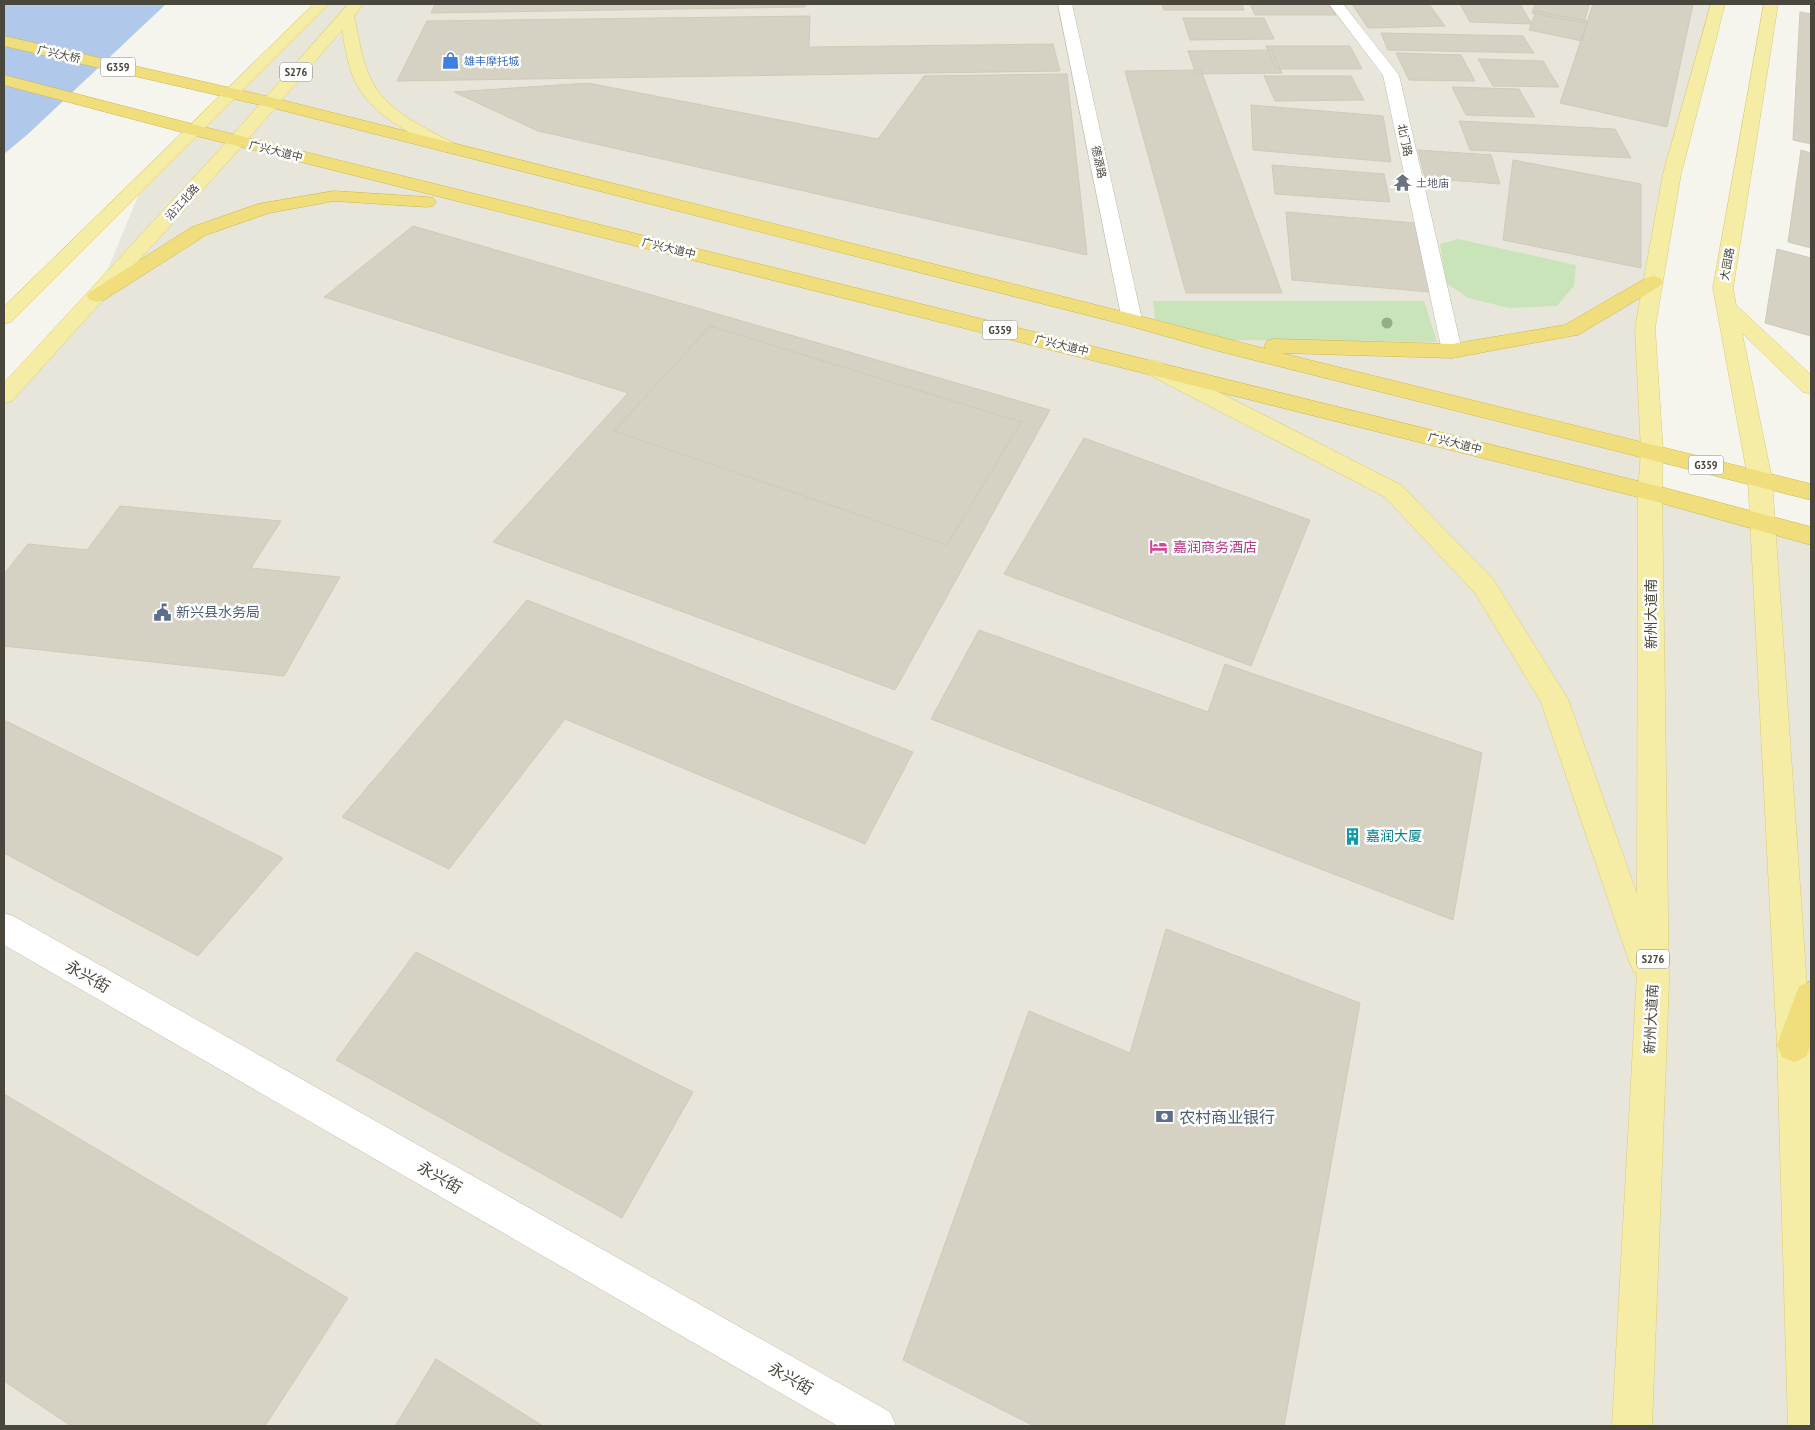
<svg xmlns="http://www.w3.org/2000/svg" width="1815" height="1430" font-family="'PT Sans Narrow','Noto Sans SC',sans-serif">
<rect width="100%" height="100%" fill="#f5f4ed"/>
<path fill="#e8e6db" d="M322,4h1396l-46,170 -27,154 5,164 161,44v890h-1807v-1030l93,-100 48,-117z"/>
<path fill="#cae4ba" d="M1458,239l118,26 -2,21 -17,20 -48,2 -41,-10 -22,-15 -6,-39z
M1153,301h271l13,41 -212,-2 -70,-21z"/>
<path fill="#b0c8ea" d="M4,4h162l-138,130 -24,20z"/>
<path fill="#d5d1c3" stroke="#d0cab7" d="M435,4h371l-1,3 -374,6z
M1162,4h80l2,6h-80z
M1250,4h80l6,11h-81z
M1352,4h77l16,22 -77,2z
M1460,4h60l12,20 -62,-2z
M1535,4h50l4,1 -5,18 -52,-10z
M1593,4h100l-26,123 -107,-24z
M1536,11l52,10 -6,20 -53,-11z
M1800,12l11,2v130l-18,-4z
M810,16l-1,31 244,-3 7,27 -663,10 30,-60z
M1183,18h81l10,21 -84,1z
M1381,33l142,3 11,17 -146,-3z
M1266,46h84l12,23h-86z
M1272,50l10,23 -86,1 -8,-23z
M1396,53l65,2 14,26 -66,-1z
M1478,59l65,2 16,26 -66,-1z
M1201,70l81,223h-96l-61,-222z
M1067,74l20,181 -549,-124 -84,-39 134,-9 290,56 46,-63z
M1264,76h87l13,24 -89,1z
M1452,87l67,2 16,28 -69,-2z
M1251,105l132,11 8,46 -138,-12z
M1459,121l156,8 16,29 -161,-8z
M1418,150l73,5 9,29 -75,-6z
M1801,150l10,3v95l-23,-6z
M1513,160l128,24v84l-138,-28z
M1272,165l112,9 6,28 -115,-8z
M1286,212l129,11 15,69 -138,-12z
M413,226l637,184 -155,280 -402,-148 135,-149 -304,-96z
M1777,249l34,9v78l-46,-13z
M710,326l311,96 -74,123 -333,-114z
M1084,438l226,82 -59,146 -247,-92z
M120,506l161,15 -30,47 89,9 -56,99 -280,-30v-72l24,-30 59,6z
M527,600l386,152 -48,92 -300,-125 -116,150 -107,-52z
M979,630l229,82 17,-48 257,89 -29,167 -522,-201z
M4,720l279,138 -85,98 -194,-103z
M1166,929l194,74 -76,423h-250l-131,-66 126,-349 101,42z
M416,952l277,140 -71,126 -286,-158z
M4,1094l344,204 -83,128h-194l-67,-45z
M436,1359l107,67h-148z"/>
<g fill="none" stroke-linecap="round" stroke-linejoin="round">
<defs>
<path id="minor" d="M1058,4h14l70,316 -3,5 -7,1 -7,-1 -3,-5z
M1329,4h14l56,71 63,276 -3,5 -7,2 -7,-2 -3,-5 -59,-276z
M4,913l11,4 875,495 6,14h-58l-834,-481z"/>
<path id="major" d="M314,4h15l-318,318 -7,2v-17z
M348,4h15l-9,12c5,22 8,47 19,67 15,29 53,45 80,60l3,4 -3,4 -6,1 -6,-1c-30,-18 -68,-35 -85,-68 -8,-16 -11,-35 -14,-53l-99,115 -231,256 -8,2v-20l227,-246z
M1711,4h14l-44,170 -26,154 8,123 -1,41 7,491 -17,443h-40l25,-453 -3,-1 -5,-11 -88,-259 -66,-109 -90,-96 -241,-125 -3,-5 3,-5 8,-2 8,2 241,123 92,94 75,120 69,195 1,-402 3,-41 -6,-123 28,-154z
M1764,4h14l-45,284 3,17 75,70v19l-8,-2 -61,-59 30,146 39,566v381h-23l-11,-381 -29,-566 -35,-191z"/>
<path id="highway" d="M4,36l266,61 862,217 134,35 -2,-3 3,-5 7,-2 178,5 113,-19 81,-47 7,-2 7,2 3,4 -3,4 -82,49 -7,1 -119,22 -171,-5 530,131v16l-589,-148 -96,-27 -857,-218 -265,-61z
M4,75l196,51 1450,358 161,43v18l-161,-45 -1461,-366 -185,-49z
M334,191l93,6 6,1 3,4 -3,4 -6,1 -93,-6 -65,12 -63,22 -102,65 -7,2 -7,-2 -3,-4 3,-4 102,-65 66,-23z
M1811,981v62l-5,14 -12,5 -12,-5 -5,-12 22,-59z"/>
</defs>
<use href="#minor" stroke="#c0bdb0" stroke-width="1"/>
<use href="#major" stroke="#d9cd76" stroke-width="1"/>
<use href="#highway" stroke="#cfb74c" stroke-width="1"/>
<use href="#minor" fill="#fff" fill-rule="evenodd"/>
<use href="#major" fill="#f5eca6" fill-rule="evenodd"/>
<use href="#highway" fill="#f0de7c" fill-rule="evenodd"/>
</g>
<circle fill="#91af87" cx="1387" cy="323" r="5.5"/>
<defs>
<symbol id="shop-bare" viewBox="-9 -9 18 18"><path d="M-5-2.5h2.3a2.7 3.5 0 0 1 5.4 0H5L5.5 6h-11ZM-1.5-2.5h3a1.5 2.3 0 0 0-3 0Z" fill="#3f7fe0" stroke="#fff" stroke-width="2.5" paint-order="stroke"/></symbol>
<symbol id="temple-bare" viewBox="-9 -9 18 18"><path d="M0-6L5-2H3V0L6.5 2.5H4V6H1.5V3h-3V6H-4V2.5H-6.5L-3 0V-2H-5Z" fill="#6b7280" stroke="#fff" stroke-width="2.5" paint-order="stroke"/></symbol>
<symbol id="hotel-bare" viewBox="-9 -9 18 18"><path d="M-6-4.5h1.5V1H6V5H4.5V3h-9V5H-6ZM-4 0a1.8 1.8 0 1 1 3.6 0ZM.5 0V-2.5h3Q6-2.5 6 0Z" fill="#d1479c" stroke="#fff" stroke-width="2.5" paint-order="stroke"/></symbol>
<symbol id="civic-bare" viewBox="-9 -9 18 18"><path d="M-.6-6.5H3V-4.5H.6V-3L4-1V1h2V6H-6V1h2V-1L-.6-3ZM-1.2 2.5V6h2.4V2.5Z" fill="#5c6f8a" stroke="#fff" stroke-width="2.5" paint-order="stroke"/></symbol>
<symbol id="building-bare" viewBox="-9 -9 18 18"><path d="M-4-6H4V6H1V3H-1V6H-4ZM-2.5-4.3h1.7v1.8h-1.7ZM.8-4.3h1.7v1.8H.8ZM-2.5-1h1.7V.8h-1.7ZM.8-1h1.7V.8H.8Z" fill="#0f9aa8" stroke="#fff" stroke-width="2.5" paint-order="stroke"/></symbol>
<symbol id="bank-bare" viewBox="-9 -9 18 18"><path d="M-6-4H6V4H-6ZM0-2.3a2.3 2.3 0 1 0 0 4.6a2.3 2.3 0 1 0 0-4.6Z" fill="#5c6f8a" stroke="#fff" stroke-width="2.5" paint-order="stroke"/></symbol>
</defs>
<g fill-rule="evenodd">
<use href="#shop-bare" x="438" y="48" width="25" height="25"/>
<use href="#temple-bare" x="1390" y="170" width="25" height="25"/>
<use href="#hotel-bare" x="1146" y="534" width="25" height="25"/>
<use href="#civic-bare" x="150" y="600" width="25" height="25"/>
<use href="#building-bare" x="1340" y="824" width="25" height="25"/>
<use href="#bank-bare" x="1152" y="1104" width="25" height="25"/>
</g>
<g text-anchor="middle" stroke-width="5" stroke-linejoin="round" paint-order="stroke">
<g font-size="11" fill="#49463b" stroke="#fff">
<text transform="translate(59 54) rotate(13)" y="4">广兴大桥</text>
<text transform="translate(1405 140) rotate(78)" y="4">北门路</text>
<text transform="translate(276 151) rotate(14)" y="4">广兴大道中</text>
<text transform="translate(1099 162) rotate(78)" y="4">德源路</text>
<text transform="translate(182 202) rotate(-48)" y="4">沿江北路</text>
<text transform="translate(669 248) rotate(14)" y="4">广兴大道中</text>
<text transform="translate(1727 264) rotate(-80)" y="4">大园路</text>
<text transform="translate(1062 345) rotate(14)" y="4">广兴大道中</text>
<text transform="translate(1455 443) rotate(14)" y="4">广兴大道中</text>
</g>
<g font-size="11" fill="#366cbe" stroke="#fff" text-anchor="start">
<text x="464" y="65">雄丰摩托城</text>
</g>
<g font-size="11" fill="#5b616d" stroke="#fff" text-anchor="start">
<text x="1416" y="187">土地庙</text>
</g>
<g fill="#fff" stroke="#807e76" stroke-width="1">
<rect x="100.5" y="57.5" width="35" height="19" rx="4"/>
<rect x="280" y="62.5" width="32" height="19" rx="4"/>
<rect x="982.5" y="320.5" width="35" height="19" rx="4"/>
<rect x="1688.5" y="455.5" width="35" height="19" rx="4"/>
<rect x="1637" y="949.5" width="32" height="19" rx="4"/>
</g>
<g font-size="12" font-weight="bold" fill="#49463b">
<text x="118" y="71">G359</text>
<text x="296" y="76">S276</text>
<text x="1000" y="334">G359</text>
<text x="1706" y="469">G359</text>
<text x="1653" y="963">S276</text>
</g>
<g font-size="14" fill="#b23c85" stroke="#fff" text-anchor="start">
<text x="1173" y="552">嘉润商务酒店</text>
</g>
<g font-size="14" fill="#4e5e75" stroke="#fff" text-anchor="start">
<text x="176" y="617">新兴县水务局</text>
</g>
<g font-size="14" fill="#49463b" stroke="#fff">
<text transform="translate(1651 614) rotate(-90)" y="5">新州大道南</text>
<text transform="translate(1651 1019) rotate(-87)" y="5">新州大道南</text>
</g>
<g font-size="14" fill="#0d838f" stroke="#fff" text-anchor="start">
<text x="1366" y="841">嘉润大厦</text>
</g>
<g font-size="16" fill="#49463b" stroke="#fff">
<text transform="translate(88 976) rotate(30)" y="6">永兴街</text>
<text transform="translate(440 1177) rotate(30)" y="6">永兴街</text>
<text transform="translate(791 1378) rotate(30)" y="6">永兴街</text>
</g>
<g font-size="16" fill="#4e5e75" stroke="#fff" text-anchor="start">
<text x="1179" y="1123">农村商业银行</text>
</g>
</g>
<rect width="1815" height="1430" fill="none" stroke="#49463b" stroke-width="10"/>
</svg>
